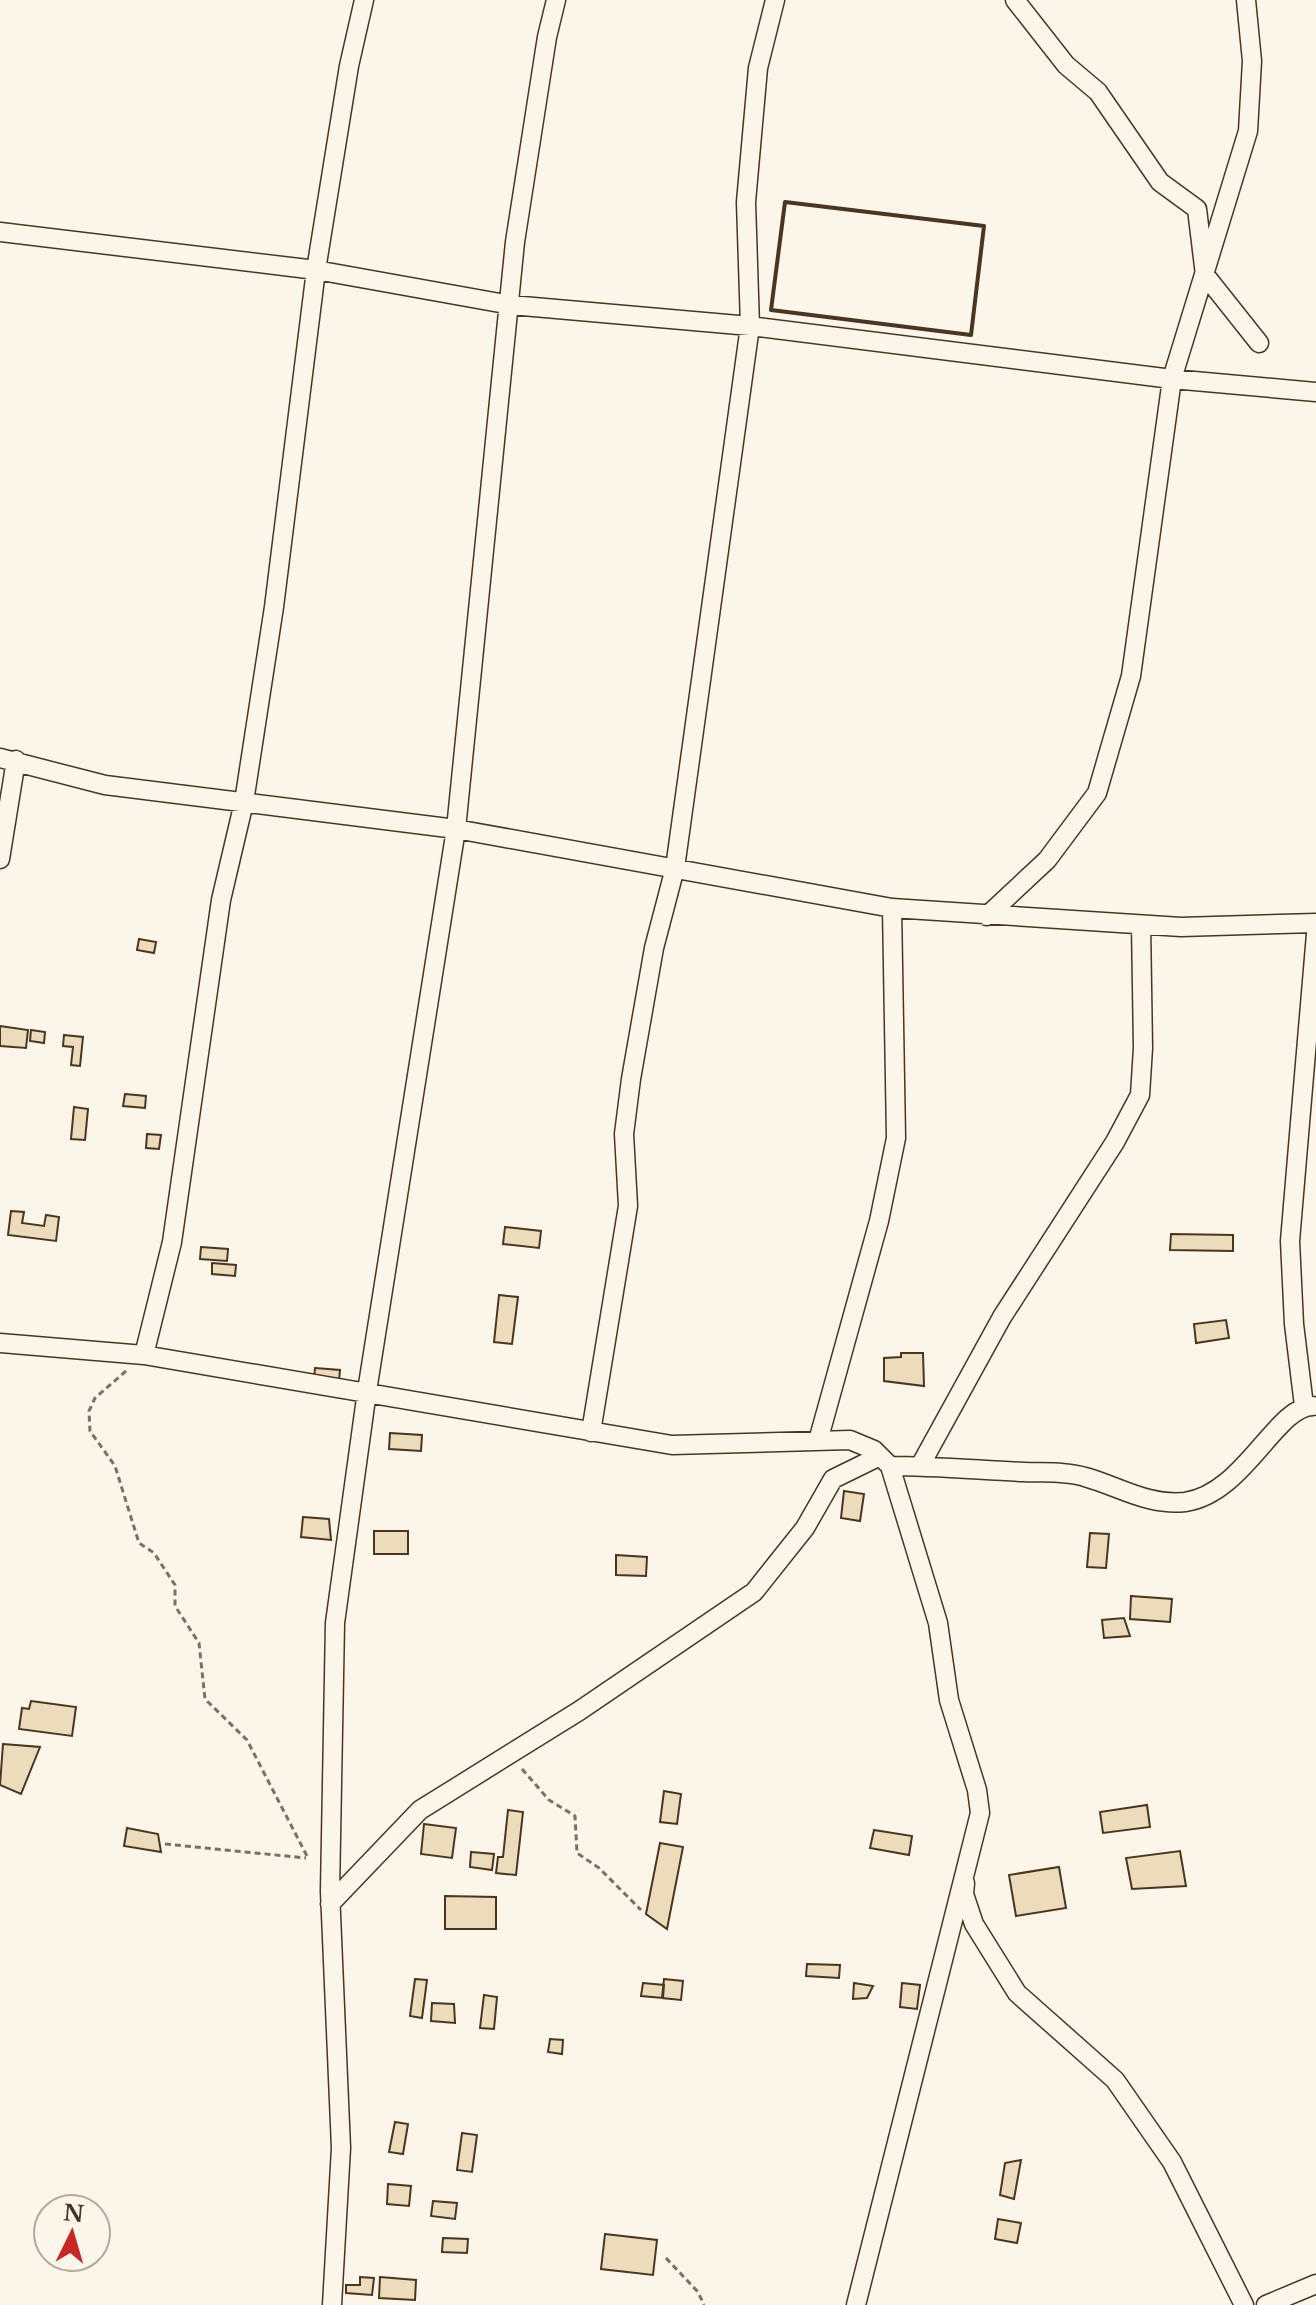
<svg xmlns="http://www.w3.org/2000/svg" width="1316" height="2305" font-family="'Libre Baskerville',serif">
<rect width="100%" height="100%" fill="#fbf6e9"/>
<path fill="#ecdcbc" stroke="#4a3520" stroke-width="2" d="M139,939l17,3 -2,11 -17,-3z
M0,1026l28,4 -2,18 -26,-2z
M31,1030l14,2 -1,11 -14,-2z
M64,1035l19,2 -3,29 -9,-1 2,-18 -10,-1z
M125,1094l21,2 -1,12 -22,-2z
M74,1107l14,2 -3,31 -14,-1z
M147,1134l14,1 -2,14 -13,-1z
M11,1211l13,1 -2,11 22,3 2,-11 13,2 -3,24 -48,-6z
M505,1227l36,4 -2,17 -36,-4z
M1171,1234l62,1v16l-63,-1z
M201,1247l27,2 -1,12 -27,-2z
M212,1263l24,2 -1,11 -23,-2z
M499,1295l19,2 -6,47 -18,-2z
M1226,1320l3,18 -33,5 -2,-19z
M901,1353h22l1,33 -40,-5v-23l17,-1z
M315,1368l25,2 -1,11 -25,-3z
M390,1433l32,2 -1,16 -32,-2z
M844,1491l20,3 -4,27 -19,-3z
M303,1517l26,2 2,21 -30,-3z
M374,1531h34v23h-34z
M1090,1533l19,1 -3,34 -19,-1z
M616,1555l31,2 -1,19 -30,-1z
M1131,1596l41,3 -2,23 -40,-3z
M1124,1618l6,18 -26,2 -2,-18z
M31,1701l45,6 -4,29 -53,-7 3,-21 7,1z
M3,1744l37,3 -19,47 -21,-9z
M664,1791l17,3 -4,30 -17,-2z
M1147,1805l3,22 -47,6 -3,-21z
M508,1810l15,2 -7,63 -20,-2 2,-16h5z
M424,1824l32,4 -4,30 -31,-4z
M127,1828l31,6 3,18 -37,-6z
M874,1830l38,6 -3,19 -39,-7z
M660,1843l23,4 -16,82 -21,-15z
M1180,1851l6,35 -54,3 -6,-31z
M471,1852l23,2 -2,16 -22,-3z
M1059,1867l7,41 -50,8 -7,-41z
M445,1896l51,1v32h-51z
M807,1964l33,1 -1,13 -33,-2z
M415,1979l12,1 -5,38 -12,-2z
M664,1979l19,2 -2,19 -19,-2z
M643,1983l21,2 -1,13 -22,-2z
M854,1983l19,3 -6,12 -14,1z
M902,1983l18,2 -3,24 -17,-2z
M484,1995l13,2 -3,32 -14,-1z
M432,2003l22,1 1,19 -24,-2z
M550,2039l13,1 -1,14 -14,-2z
M395,2122l13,2 -5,30 -14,-2z
M462,2133l15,2 -5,37 -15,-2z
M1021,2160l-7,39 -14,-4 5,-32z
M388,2184l23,2 -2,20 -22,-2z
M433,2201l24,2 -2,16 -24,-3z
M998,2219l23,4 -4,20 -22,-4z
M605,2234l52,6 -4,35 -52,-6z
M443,2238l25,1 -1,14 -25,-1z
M360,2277l14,1 -2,17 -26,-2v-8h14z
M380,2277l36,3 -1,20 -36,-2z"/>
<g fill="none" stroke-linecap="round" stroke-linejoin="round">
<defs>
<path id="street" d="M1015,0l51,65 32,27 62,90 37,27 8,66 54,68
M0,232l316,38 195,35 239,21 422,53 144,13
M0,758l105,27 351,44 436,79 289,19 135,-4
M0,859l16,-99
M987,916l60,-56 50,-67 34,-117 41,-297 76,-248 4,-70 -6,-61
M0,1343l144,12 528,90 178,-5 24,10 16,16 48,157 11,77 28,90 3,23 -124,492
M144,1355l28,-113 49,-342 23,-98 30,-195 42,-337 33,-204 15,-66
M1304,1406l-10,-82 -4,-83 26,-307
M591,1432l37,-226 -4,-72 7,-55 23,-131 21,-80 75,-542 -4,-124 12,-134 17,-68
M818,1441l61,-220 17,-83 -4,-230
M890,1466c44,0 89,4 134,6 19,1 43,-1 61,5 33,9 63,29 100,25 59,-8 91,-96 128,-96
M920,1466l82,-149 113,-175 25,-47 3,-47 -2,-123
M965,1883l-1,11 10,30 43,69 98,87 57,82 72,143
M330,1904l90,-94 159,-99 175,-119 51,-64 28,-49 47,-23
M332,2305l9,-157 -11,-257 5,-268 32,-232 89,-562 59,-587 32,-205 9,-37
M1266,2305l50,-21"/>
</defs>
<use href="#street" stroke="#4a3520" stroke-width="21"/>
<path stroke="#7f6f5c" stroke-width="3" stroke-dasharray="6 4" stroke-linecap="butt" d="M126,1371l-31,27 -6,13 1,20 25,35 24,77 15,10 21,32v21l24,37 6,56 42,41 61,118
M522,1769l27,31 26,16 2,37 22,15 42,42
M165,1844l141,14
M666,2258l32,34 6,13"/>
<use href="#street" stroke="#fbf6e9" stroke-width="18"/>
<path stroke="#4a3520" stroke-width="4" d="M785,202l199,24 -13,109 -200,-25z"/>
</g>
<g transform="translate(72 2233) rotate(5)"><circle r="38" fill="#fbf6e9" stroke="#b4a999" stroke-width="2"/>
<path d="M0-6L14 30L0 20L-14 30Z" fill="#c62828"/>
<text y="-12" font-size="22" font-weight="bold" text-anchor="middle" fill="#4a3520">N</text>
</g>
</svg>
